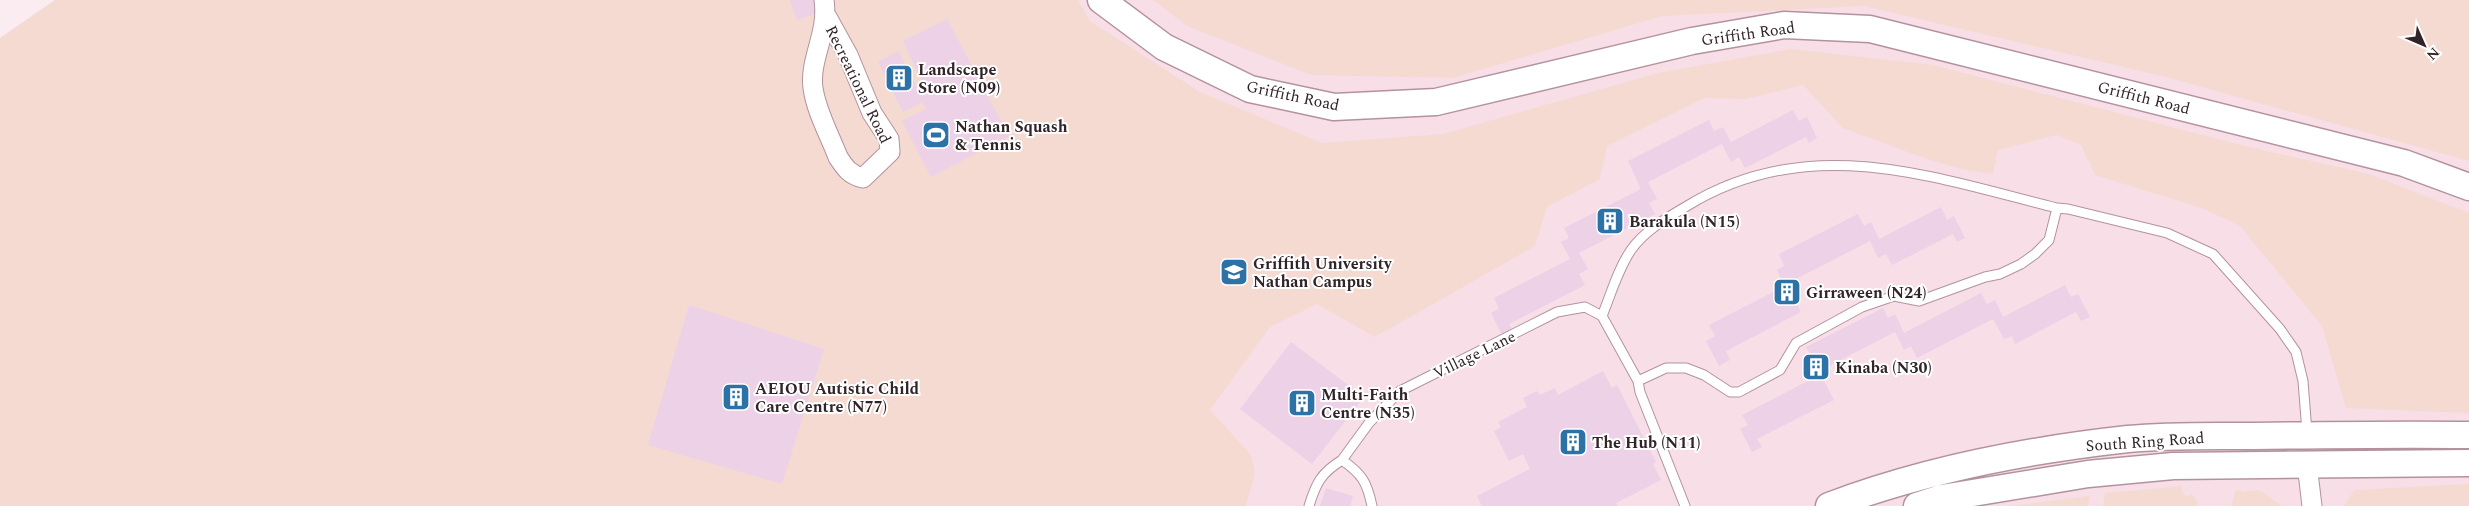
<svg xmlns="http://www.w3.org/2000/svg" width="2469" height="506" font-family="Spectral,serif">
<rect width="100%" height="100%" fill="#fbecf2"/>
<path fill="#f8dee7" d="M55,0h2414v506h-2469v-468z"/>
<path fill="#f5dad2" d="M55,0h1023l12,21 110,71 122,51 121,-9 215,-61 133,-24 142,16 312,81 124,28 100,39v200l-123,-5 -24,-82 -82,-100 -38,-18 -107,-33 -14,-30 -24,-10 -59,15 -5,24 -32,-5 -37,-11 -81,-30 -40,-43 -58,14 -41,-1 -97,48 -7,33 -53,28 -12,39 -160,91 -58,-33 -47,23 -60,83 41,45 4,18 -9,33h-1246v-468z
M1153,0h1316v161l-307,-85 -298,-70 -202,10 -209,62 -142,-3 -124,-49z
M2469,484v22h-125l10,-16z
M2183,486l-2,4 5,7 5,-3 7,8 -1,4h-94l2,-13z
M2236,490l8,2 15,-2 23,16h-51z
M2090,496l-2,10h-77z"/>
<path fill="#ecd1e7" d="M790,0h25l5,12 -23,8z
M947,19l62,117 -78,41 -29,-56 24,-12 -4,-7 -19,10 -25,-50 20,-11 23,44 6,-3 -24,-51z
M1793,110l6,11 8,-4 10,21 -8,5 -3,-6 -61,31 -6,-11 -8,5 -9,-18 -74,38 9,17 -8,4 6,11 -76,39 9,16 -9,5 6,11 -76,39 4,8 -10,5 -12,-24 8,-4 -5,-11 76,-39 -9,-17 8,-4 -5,-10 77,-39 -13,-28 81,-41 5,11 9,-4 8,15z
M1941,207l6,13 7,-4 11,22 -8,4 -4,-8 -61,31 -6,-11 -8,4 -8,-17 -76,39 8,17 -7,4 6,11 -75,39 4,9 -11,6 -13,-25 9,-5 -6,-11 76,-39 -8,-16 7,-4 -5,-12 79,-40 6,12 7,-4 8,17z
M2065,285l6,12 7,-3 12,23 -9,4 -5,-9 -61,32 -3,-8 -8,3 -11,-20 -76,39 -6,-12 -7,4 -9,-18 -76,39 15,29 -77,39 5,8 -10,5 -12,-23 8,-4 -6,-10 70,-36 -9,-16 9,-5 -6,-11 77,-39 5,10 7,-4 9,19 77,-40 6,11 8,-4 8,17z
M689,305l135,44 -42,135 -134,-39z
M1291,342l73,55 -52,67 -72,-55z
M1603,371l9,17 5,-3 39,77 -3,2 8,16 -45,23 1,3h-135l-5,-10 53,-27 -7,-15 -14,7 -15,-30 7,-4 -3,-5 29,-15 -4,-9 14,-7 3,4 15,-7 3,7z
M1326,488l27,8 -3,10h-30z"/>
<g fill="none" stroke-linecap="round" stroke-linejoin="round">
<defs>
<path id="lane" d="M1602,316c9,-22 16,-47 29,-66 14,-20 36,-32 56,-44 122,-75 245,-29 370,2
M1638,381l28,-13h20l18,7 26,17h9l41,-22 16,-27 66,-36 32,-11 25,5 66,-24 15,-3 21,-10 14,-10 14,-14 8,-32 11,1 99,24 46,21 67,75 16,23 7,29 4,51
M1309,506c7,-23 12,-33 33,-46
M1372,506c-5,-24 -10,-32 -30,-46l27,-37 31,-32 157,-79 28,-5 17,9 36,65 2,11 45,114"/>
<path id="street" d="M824,0c5,33 -15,59 -11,88 3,23 17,48 25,69 7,11 12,18 25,21l27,-26 -1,-13 -17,-26 -24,-58 -21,-38
M2307,464l5,42"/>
<path id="secondary" d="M1101,0l63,47 86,42 84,18 102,-5 256,-61 92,-16 86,4 534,134 65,24
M1829,506c95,-36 198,-56 299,-67 41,-4 83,-3 125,-3 72,-1 144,-2 216,-1
M1917,506l25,-8 146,-24 85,-8 296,-3"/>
</defs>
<use href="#lane" stroke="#b3929e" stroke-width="11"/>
<use href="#street" stroke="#b3929e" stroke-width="21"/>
<use href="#secondary" stroke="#b3929e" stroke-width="29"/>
<use href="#lane" stroke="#fff" stroke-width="9"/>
<use href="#street" stroke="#fff" stroke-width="19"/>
<use href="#secondary" stroke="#fff" stroke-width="26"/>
</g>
<defs>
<symbol id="building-square" viewBox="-11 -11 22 22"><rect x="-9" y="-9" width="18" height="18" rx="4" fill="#2d72a7" stroke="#fff"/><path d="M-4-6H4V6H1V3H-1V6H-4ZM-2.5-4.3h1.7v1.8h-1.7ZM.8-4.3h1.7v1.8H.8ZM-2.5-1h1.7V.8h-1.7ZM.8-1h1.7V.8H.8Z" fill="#fff"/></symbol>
<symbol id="stadium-square" viewBox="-11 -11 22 22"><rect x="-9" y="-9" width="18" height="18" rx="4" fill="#2d72a7" stroke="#fff"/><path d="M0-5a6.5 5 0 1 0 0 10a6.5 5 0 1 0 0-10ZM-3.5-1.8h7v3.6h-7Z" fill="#fff"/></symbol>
<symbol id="university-square" viewBox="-11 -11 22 22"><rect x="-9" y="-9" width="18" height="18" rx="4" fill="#2d72a7" stroke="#fff"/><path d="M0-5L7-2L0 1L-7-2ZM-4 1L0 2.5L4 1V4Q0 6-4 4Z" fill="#fff"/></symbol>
</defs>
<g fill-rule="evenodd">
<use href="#building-square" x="883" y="62" width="32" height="32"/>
<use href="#stadium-square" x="920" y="119" width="32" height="32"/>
<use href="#building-square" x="1594" y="205" width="32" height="32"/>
<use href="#university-square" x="1218" y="256" width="32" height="32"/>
<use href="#building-square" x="1771" y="276" width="32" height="32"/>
<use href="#building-square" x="1800" y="351" width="32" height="32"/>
<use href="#building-square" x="720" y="381" width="32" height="32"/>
<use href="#building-square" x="1286" y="387" width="32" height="32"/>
<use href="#building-square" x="1557" y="426" width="32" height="32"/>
</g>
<g text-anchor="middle" stroke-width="4" stroke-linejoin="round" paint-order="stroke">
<g font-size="16" fill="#312429" stroke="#fff">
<text transform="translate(1748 33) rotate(-8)" y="6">Griffith Road</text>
<text transform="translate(859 84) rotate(64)" y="6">Recreational Road</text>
<text transform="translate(1293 95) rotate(12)" y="6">Griffith Road</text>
<text transform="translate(2144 97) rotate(14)" y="6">Griffith Road</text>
<text transform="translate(1474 354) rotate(-26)" y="6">Village Lane</text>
<text transform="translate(2145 441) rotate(-4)" y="6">South Ring Road</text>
</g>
<g font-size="16" font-weight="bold" fill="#312429" stroke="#fff" text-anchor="start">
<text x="918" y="75">Landscape<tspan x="918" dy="18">Store (N09)</tspan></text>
<text x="955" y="132">Nathan Squash<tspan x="955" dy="18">&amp; Tennis</tspan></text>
<text x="1629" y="227">Barakula (N15)</text>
<text x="1253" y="269">Griffith University<tspan x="1253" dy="18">Nathan Campus</tspan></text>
<text x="1806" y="298">Girraween (N24)</text>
<text x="1835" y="373">Kinaba (N30)</text>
<text x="755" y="394">AEIOU Autistic Child<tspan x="755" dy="18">Care Centre (N77)</tspan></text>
<text x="1321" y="400">Multi-Faith<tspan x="1321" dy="18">Centre (N35)</tspan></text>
<text x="1592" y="448">The Hub (N11)</text>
</g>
</g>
<g transform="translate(2424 45) rotate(135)" stroke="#ffffff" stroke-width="4" paint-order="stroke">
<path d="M0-4L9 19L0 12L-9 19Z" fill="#312429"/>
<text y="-8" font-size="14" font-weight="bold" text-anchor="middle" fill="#312429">N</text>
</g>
</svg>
